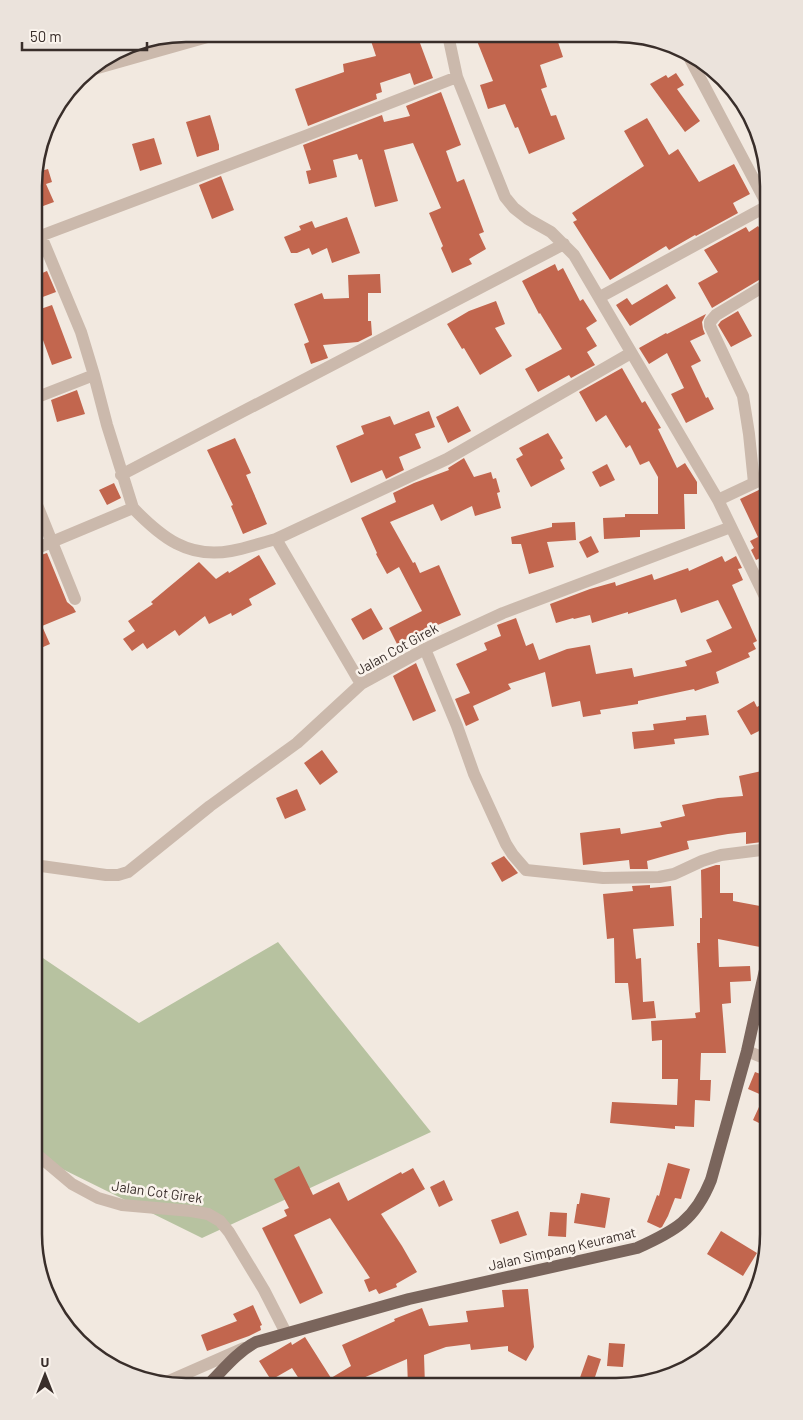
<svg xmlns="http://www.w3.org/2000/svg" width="803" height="1420" font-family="Barlow,sans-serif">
<rect width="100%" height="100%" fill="#f2e9e0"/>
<path fill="#b7c2a0" d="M278,942l153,190 -229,106 -168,-83v-203l105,71z"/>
<path fill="#c2664e" d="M369,35h48l16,43 -19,7 -4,-12 -30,10 2,9 -6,2 1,5 -69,27 -13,-37 49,-17 -1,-8 33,-8z
M475,36h81l7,21 -23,8 7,22 -6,2 10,27 5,-1 9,24 -36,15 -11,-27 -3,1 -10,-24 -17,5 -8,-24 13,-4z
M676,73l8,12 -7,4 23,32 -15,11 -35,-48 16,-9 2,3z
M441,92l20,53 -15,6 11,31 7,-3 20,53 -5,2 7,15 -17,10 3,5 -20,9 -11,-25 2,-2 -14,-33 12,-5 -28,-65 -29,7 14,51 -23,6 -13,-48 -3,1 -2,-6 -24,6 4,17 -28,7 -3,-13 5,-1 -8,-25 79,-30 2,7 26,-6 -4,-10z
M210,115l9,30v5l-22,7 -11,-35z
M647,118l22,37 9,-6 21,33 35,-18 16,30 -17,9 5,10 -42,23 -1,-1 -26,15 -3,-4 -56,34 -37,-58 4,-2 -5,-7 72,-47 -20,-35z
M154,138l8,26 -22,7 -8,-27z
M37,161l4,10 7,-2 4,13 -6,2 8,18 -19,7v-43z
M221,176l13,34 -22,9 -13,-34z
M347,217l13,36 -28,10 -5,-15 -15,7 -3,-7 -12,5h-6l-7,-16 17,-7 -2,-4 13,-5 3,7z
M769,224v50l-57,34 -14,-25 20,-11 -14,-22 42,-23 3,5 9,-6 2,3z
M555,264l3,7 5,-3 17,33 3,-2 14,22 -11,7 11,18 -10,6 8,13 -24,13 -2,-3 -31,17 -13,-23 37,-20 -22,-36 -1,1 -17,-33z
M47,271l9,21 -16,6 -5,-13v-9z
M380,274l1,19h-13v28h3l1,14 -14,7 -35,3 5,13 -17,6 -7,-20 5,-2 -15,-38 28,-11 2,6 25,-1 -1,-23z
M667,284l9,14 -46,28 -14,-21 11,-7 5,7z
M496,301l9,23 -10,4 17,28 -32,19 -16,-27 -2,1 -15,-25 22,-13z
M52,305l20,53 -20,7 -17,-47v-7z
M738,311l14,25 -21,11 -13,-22 3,-4z
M706,314l-4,8 1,7 2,5 -15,7 11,20 -10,5 15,32 2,-1 6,12 -28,14 -15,-29 13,-6 -17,-35 -18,11 -10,-16 27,-15 1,1z
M622,368l20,35 3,-2 16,27 -3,1 19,39 8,-5 12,19v12h-13l1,35 -45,1v7l-36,2 -1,-21 22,-1v-3h33v-37l-9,-16 -9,4 -10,-20 -4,3 -20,-33 -10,7 -17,-30z
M77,390l8,24 -28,8 -6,-22z
M458,406l13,25 -23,12 -12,-26z
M429,411l6,16 -20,7 6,14 -22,9 5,13 -18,9 -4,-9 -31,13 -15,-37 28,-12 -3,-8 29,-10 4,9z
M548,433l15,25 -3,2 5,9 -34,18 -15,-28 7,-4 -4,-7z
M235,438l16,35 -5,2 21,49 -24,10 -12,-28 2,-1 -26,-55z
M464,458l10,19 17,-5 2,7 3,-1 4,14 -3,1 4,15 -26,8 -3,-10 -31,15 -8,-17 -43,18 23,41 2,-1 5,11 19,-8 22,50 -28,12 -36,17 -8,-16 33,-17 -23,-44 -12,7 -11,-20 1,-1 -16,-35 35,-16 -3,-9 21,-10 35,-13 -1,-2z
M607,464l8,16 -15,7 -8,-15z
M114,483l7,15 -14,7 -8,-15z
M769,485v75l-2,-5 -11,5 -5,-10 3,-2 -4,-7 8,-4 -18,-38z
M35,521l6,17 -6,2z
M575,522l1,18 -29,2 7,25 -25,7 -8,-30h-9l-1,-7 41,-10v-4z
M591,536l8,16 -12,6 -8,-16z
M47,553l20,49 6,5 3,5 -34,14 8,18 -16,7 1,-94z
M259,555l17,29 -27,15 3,6 -20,11 -1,-3 -22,11 -4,-8 -26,20 -4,-6 -28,19 -4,-6 -11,8 -9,-12 12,-8 -7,-10 25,-17 -2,-2 48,-40 17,17 12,-8 1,2z
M722,556l3,6 11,-6 6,12 -4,1 5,11 -11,5 25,56 -4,2 3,6 -8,4 2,4 -34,15 3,11 -24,8 -1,-2 -56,12v3l-38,6 1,4 -18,3 -3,-16 -28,6 -7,-35 -37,12 3,5 -38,17 6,14 -13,6 -11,-27 15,-6 -14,-29 31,-14 -3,-7 17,-7 -4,-11 19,-7 10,28 7,-3 6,17 28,-11 23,-4 6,29 36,-6 2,9 53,-11 -2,-5 27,-9 -6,-12 26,-12 -14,-28 -37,13 -5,-14 -48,15v-2l-36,11 -2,-8 -16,4 -1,-1 -17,5 -6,-19 40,-15 25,-7 1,4 36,-12 2,6 34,-12 1,3z
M371,608l12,21 -20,11 -12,-21z
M416,663l20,48 -23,10 -20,-45z
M769,700v26l-18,9 -14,-24 17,-10 3,6z
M706,715l3,20 -35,4 1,5 -41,5 -2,-17 22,-2 -1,-6 33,-4v-3z
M322,750l16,22 -18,13 -16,-22z
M766,770l3,15v3l-3,1 3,28v24l-23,3v-12l-18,2 -41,7 2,8 -42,12 1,8h-18l-1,-9 -46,5 -3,-32 40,-5 1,6 41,-7 -2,-5 25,-6 -3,-11 36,-7 25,-2 -4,-20z
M297,789l9,21 -21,9 -9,-21z
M504,856l14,17 -16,9 -11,-19z
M716,865h4v28h13v8l32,6 -4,17 4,1 -5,22 -42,-8 1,28 31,-1 1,15 -21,1 1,21 -9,1 4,49h-25l-1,27h11l-1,21 -15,-1 -1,27 -19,-1v3l-65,-6 2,-21 65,3 1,-26h-16v-39l-10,1 -1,-20 45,-3 -1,-5 5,-1 -3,-69h3v-25h2l-1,-48z
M650,885v3l21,-2 3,40 -41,3 3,30 5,-1 2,44 11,-1 2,17 -24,2 -4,-37h-13l-1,-45 -7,1 -4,-45 30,-3 -1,-5z
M755,1072l14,5v51l-16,-8 11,-24 -16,-7z
M668,1163l22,6 -9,30 -6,-1 -7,18 -6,11 -2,1 -13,-6 10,-27 2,1z
M299,1166l14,29 26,-13 9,19 53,-29 1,2 11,-6 12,21 -44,25 21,32 15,26 -21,12 1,3 -18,7 -3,-5 -7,3 -5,-12 6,-2 -40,-60 -36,17 29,58 -23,11 -38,-76 25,-12 -3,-6 5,-2 -15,-29z
M444,1180l9,20 -14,7 -9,-20z
M581,1193l29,5 -5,30 -31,-5 3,-19h2z
M518,1211l9,24 -27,9 -9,-24z
M550,1212l17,1 -1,24 -18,-1z
M721,1231l36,22 -14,23 -36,-22z
M528,1289l6,58 -8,14 -18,-10v-5l-37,4 -1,-6 -24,3 -22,8 1,31h-17l-1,-27 -60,26h-44l-11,-17 -21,12 -12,-19 32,-19 1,3 13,-8 26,41 20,-12 -9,-21 53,-24 -1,-2 28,-11 7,18 39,-4 -2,-11 38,-4 -2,-17z
M253,1305l9,20 -2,1 1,4 -12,6 -42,15 -6,-16 36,-14 -4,-7z
M609,1343l16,1 -2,23 -16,-1z
M588,1355l13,4 -9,27h-15z"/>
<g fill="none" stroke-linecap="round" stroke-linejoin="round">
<path stroke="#cbb9ac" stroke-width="12" d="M448,35l9,42 48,120 9,11 14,11 23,13 23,23 144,245 51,105
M689,57l79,149
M87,71l131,-37
M35,238l270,-102 152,-59
M600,297l169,-92
M35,398l59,-23
M121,475l443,-231
M754,483l-5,-49 -6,-38 -33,-70v-4l6,-7 53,-32
M35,500l40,99
M718,500l51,-24
M133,508c28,29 55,51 98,43 15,-3 30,-8 45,-12
M35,549l98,-41 -26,-83 -13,-50 -13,-43 -40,-96
M425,649l32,77 17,48 32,70 7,11 13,15 77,8 56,-1 15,-3 28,-13 19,-6 48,-6
M361,684l-85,-145 171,-80 184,-106
M34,865l72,10h12l10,-3 82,-66 87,-63 64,-59 64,-35 78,-36 228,-86
M747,1051l22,9
M34,1152l38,32 26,14 24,7 69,6 17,3 12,7 9,11 35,58 22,43
M162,1384l82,-36"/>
<path stroke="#7a655c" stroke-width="12" d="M208,1385c15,-15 29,-33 48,-43l153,-43 228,-51c38,-17 58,-28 74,-68l36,-129 22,-99"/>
</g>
<g text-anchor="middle" stroke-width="5" stroke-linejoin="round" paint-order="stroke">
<g font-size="14" fill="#392e2a" stroke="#faf3ec">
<text transform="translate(397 649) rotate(-29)" y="5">Jalan Cot Girek</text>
<text transform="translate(157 1192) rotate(8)" y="5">Jalan Cot Girek</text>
<text transform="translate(562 1249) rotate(-13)" y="5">Jalan Simpang Keuramat</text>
</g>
</g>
<path d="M0 0H803V1420H0ZM186 42H616A144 144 0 0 1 760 186V1234A144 144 0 0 1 616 1378H186A144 144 0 0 1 42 1234V186A144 144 0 0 1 186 42Z" fill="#ebe3dc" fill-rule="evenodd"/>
<path fill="none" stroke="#392e2a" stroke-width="2.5" d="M186 42H616A144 144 0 0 1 760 186V1234A144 144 0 0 1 616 1378H186A144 144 0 0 1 42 1234V186A144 144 0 0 1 186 42Z"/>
<g transform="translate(45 1375)" stroke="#faf3ec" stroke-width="4" paint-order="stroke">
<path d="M0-4L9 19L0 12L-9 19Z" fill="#392e2a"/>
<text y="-8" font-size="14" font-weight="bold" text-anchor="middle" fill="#392e2a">U</text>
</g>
<path d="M22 42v8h125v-8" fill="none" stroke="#392e2a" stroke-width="2.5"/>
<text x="30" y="42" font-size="15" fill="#392e2a" stroke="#faf3ec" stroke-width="4" paint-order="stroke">50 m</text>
</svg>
